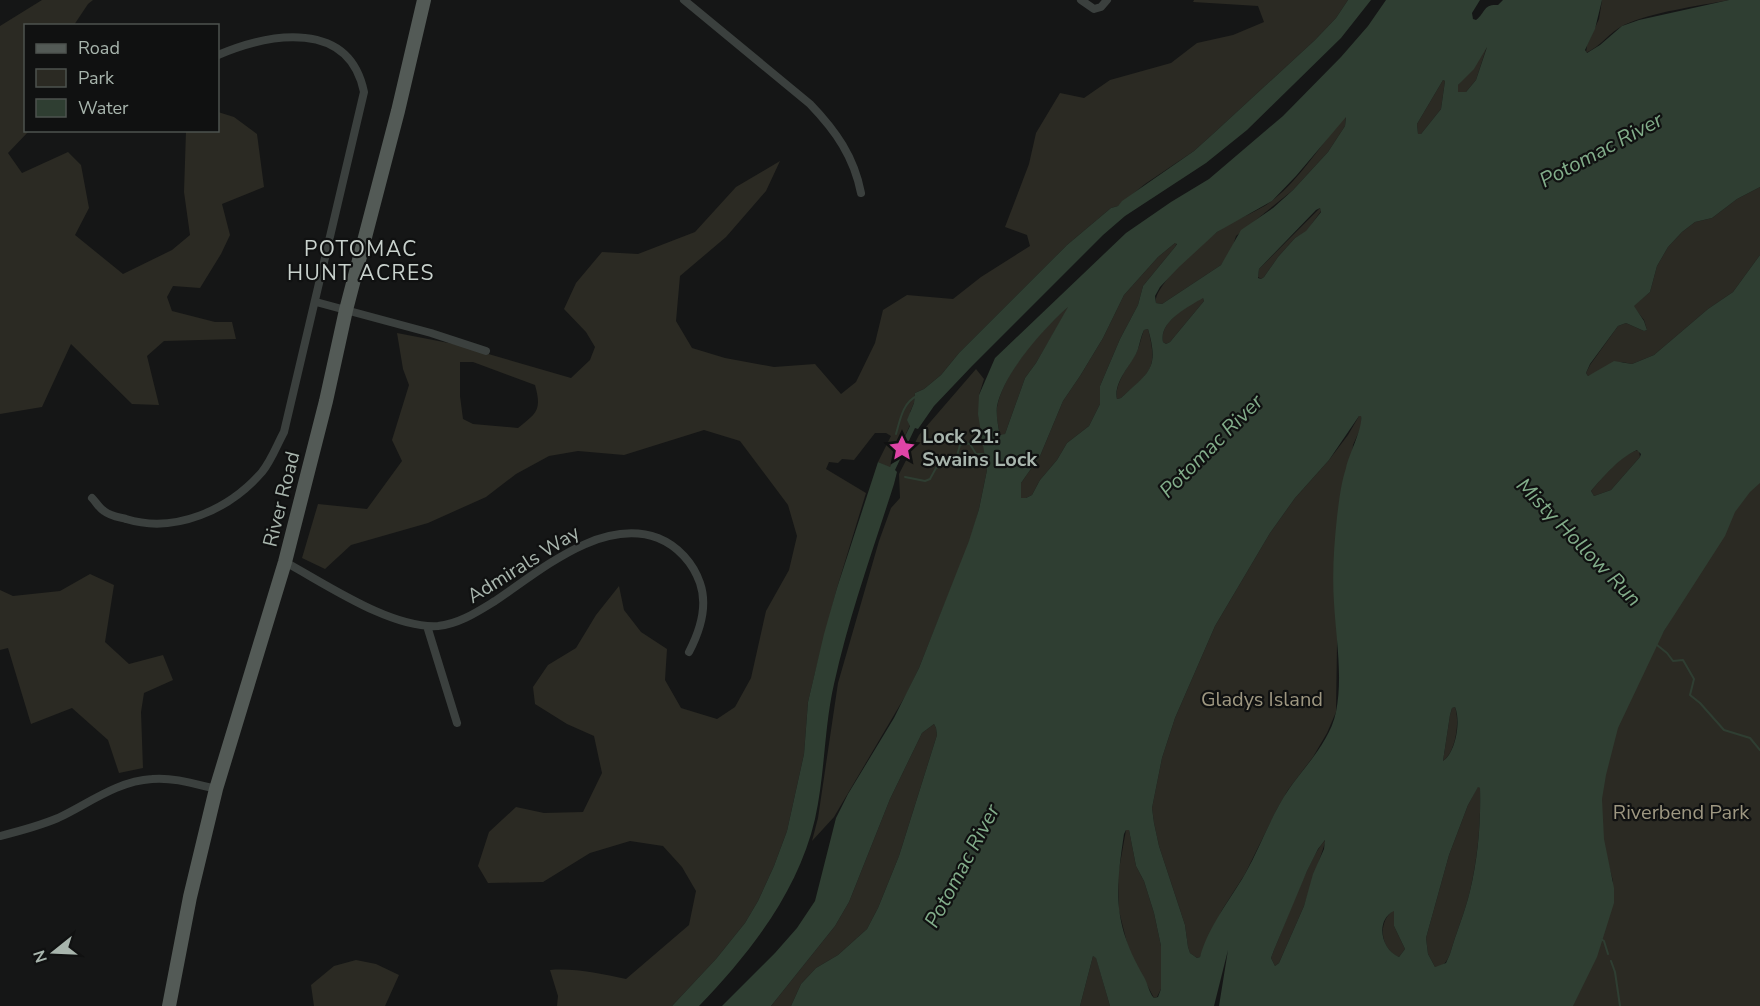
<svg xmlns="http://www.w3.org/2000/svg" width="1760" height="1006" font-family="'Nunito Sans',sans-serif">
<rect width="100%" height="100%" fill="#151616"/>
<path fill="#2b2a23" fill-rule="evenodd" d="M42,0h51l-5,4 -14,21 -48,1v104l3,1 -21,22 14,20 46,-21 13,13 8,43 -14,27 48,39 49,-24 18,-15 -6,-43 2,-61 32,-1v-18l16,5 23,17 7,53 -42,17 8,31 -9,19 -21,34 -27,-2 -6,11 5,14 43,11h17l4,17 -72,2 -17,15 12,49 -27,-1 -61,-60 -29,63 -42,7v-388z
M1194,0h154l-12,18 -21,22 -101,93 -20,18 -49,33 -27,22 -7,2 -44,37 -108,108 -18,22 -17,14 -9,4 -1,10 -4,9v13l-20,43 -12,-6 13,-26 -5,-3h-11l-21,27 -12,-1 -4,4 -9,-1 -3,7 40,24 -29,95 -22,85 -7,29 -4,52 -17,77 -13,35 -16,35 -13,22 -29,36 -44,47h-115l1,-10 -8,-26c25,-2 51,4 76,9l63,-54 7,-34 -14,-24 -19,-21 -33,-5 -40,12 -47,29 -55,1 -10,-17 11,-34 27,-25 28,6 39,-1 19,-39 -8,-37 -27,-12 -32,-20 -2,-17 15,-22 28,-17 20,-33 23,-29 5,24 17,22 26,17 -2,31 16,28 36,11 18,-12 16,-29 15,-67 23,-41 8,-34 -9,-31 -48,-64 -36,-11 -80,25 -46,-4 -29,5 -33,18 -30,23 -58,26 -77,22 -26,24 -23,-11 16,-54 49,5 35,-48 -10,-21 17,-55 -6,-16 -6,-36 57,11 117,34 19,-18 5,-13 -9,-15 -22,-23 12,-26 26,-31 36,2 57,-22 41,-45 44,-26 -14,30 -40,46 -46,39 -4,45 16,27 33,10 49,9 41,-3 26,30 15,-12 19,-39 8,-33 24,-15 46,4 28,-22 49,-31 -3,-11 -22,-8 24,-63 7,-31 24,-40 24,5 26,-18 61,-17 26,-20 36,-8 31,-13 -6,-16 -65,-4zM460,362h13l62,23c7,25 2,28 -17,43l-45,-4 -10,-5 -3,-23z
M1602,0h127c-30,6 -78,12 -105,25 -14,7 -23,21 -38,28l1,-8 12,-26z
M1487,46l-11,34 -10,12h-8v-7z
M1443,80l2,1 -4,28 -20,25h-3l-1,-10z
M1346,116l-1,10 -17,26 -35,38 -57,46 -4,13 -11,16 -59,39 -6,-1c-4,-16 47,-61 61,-71 17,-13 40,-19 56,-32 29,-23 48,-57 73,-84z
M1760,187v68l-27,37 -25,17 -54,46 -22,9 -10,-2 -34,14 -2,-3 4,-8 28,-39 8,-3 18,8 3,-1 -3,-10 -11,-14 17,-14 7,-26 11,-19 14,-15 13,-10 17,-4 25,-19z
M1320,208l1,3 -15,21 -11,6 -17,19 -14,20 -3,2 -3,-2 1,-8z
M1175,243h2l-2,4 -32,39 -5,19 -18,34 -20,47v18l-11,22 -22,17 -10,17 -17,20 -8,15 -6,3h-5v-15l19,-27 23,-55 17,-25 23,-38 21,-43 34,-38z
M1203,297l1,4 -34,41 -4,2 -3,-2c-4,-21 25,-36 40,-45z
M1070,305l-34,58 -11,15 -20,56 -2,2 -3,-2c-2,-8 -4,-18 -3,-27 7,-36 46,-79 73,-102z
M1148,329c11,42 1,43 -27,69l-4,1c-3,-15 12,-33 19,-46 4,-7 5,-16 8,-23z
M976,369l8,10 -5,16 8,75 -8,39 -9,32 -51,127 -12,25 -73,124 -22,24 6,-23 20,-135 41,-142 12,-33 9,-10 -1,-24 20,-39z
M1359,416h2v11l-8,18 -16,200 -1,67 -9,21 -14,24 -25,33 -11,19 -32,65 -23,36 -22,47 -3,1 -7,-5 -2,-6 -3,-22 -26,-79 -5,-23 -2,-15 10,-50 13,-40 40,-92 55,-93 25,-35 34,-38 19,-25z
M1639,450l1,7 -29,33 -17,6 -3,-5c11,-13 31,-38 48,-41z
M1760,467v539h-209l62,-125 -10,-37 -4,-61 8,-35 44,-95z
M90,574l24,11 -9,57 24,22 34,-9 10,25 -29,13 -3,19 2,56 -24,5 -11,-33 -36,-32 -41,16 -23,-76 -8,2v-60l13,6 47,-5z
M1455,707c5,14 1,45 -12,54l7,-46 2,-7z
M934,724l2,4 1,7 -38,121 -21,52 -11,21 -29,26 -22,13 -15,16 -10,22h-20l64,-80 14,-24 41,-103 32,-66z
M1478,786l2,2c1,34 -2,69 -10,103 -5,21 -14,42 -20,63 -3,7 -6,13 -15,13l-7,-13 -2,-16 23,-83 19,-50z
M1126,830h3l7,36 8,15 10,32 7,33v43l-4,8 -3,1 -25,-47 -10,-40 -1,-36z
M1326,840l-22,66 -25,57 -4,3 -4,-8 3,-8c9,-20 38,-101 52,-110z
M1394,910v16l11,23 -6,8c-19,-7 -22,-36 -5,-47z
M1093,956l3,1 14,49h-30z
M356,960l20,4 23,11 -14,31h-71l-3,-21 23,-19z"/>
<path fill="#2f3e32" fill-rule="evenodd" d="M1348,0h23l-30,38 -94,92 -41,33 -81,53 -22,19 -131,131 -38,40 -16,23 -3,-1 -20,42 2,2 -3,12c-21,66 -45,132 -60,200 -10,44 -9,90 -19,135 -17,73 -65,134 -116,187h-27l44,-47 29,-36 13,-22 16,-35 13,-35 17,-77 4,-52 16,-68 13,-46 41,-126 12,5 20,-41 -3,-6 7,-17 1,-10 9,-4 17,-14 18,-22 108,-108 44,-37 7,-2 4,-5 72,-50 20,-18 101,-93 21,-22z
M1386,0h94l-8,13 1,6 3,1c10,-8 7,-16 22,-15l5,-5h99l-7,29 -10,21 2,3 13,-8 22,-19 17,-6 90,-20h31v187l-23,12 -25,19 -17,4 -13,10 -14,15 -11,19 -7,26 -16,14 10,15 3,9 -3,1 -18,-8 -8,3 -28,38 -4,9 2,3 26,-15 18,3 22,-9 54,-46 25,-17 27,-37v228l-10,9 -15,20 -10,24 -61,95 -46,97 -12,47 -4,24 2,40 10,49v15l-17,54 -24,49h-354l9,-56 -14,56h-104l-14,-48 -3,-2 -13,50h-289l10,-22 15,-16 22,-13 29,-26 11,-21 21,-52 38,-121 -1,-7 -2,-4 -12,9 -32,66 -41,103 -14,24 -64,80h-49l53,-53 22,-25 18,-27 21,-83 12,-24 46,-76 25,-50 50,-127 10,-32 8,-39 -9,-56 1,-19 16,-37 131,-125 45,-31 38,-23 74,-63 58,-59 27,-31zM1487,47l-11,33 -10,12h-8v-7l16,-16zM1443,80l2,1 -4,28 -20,25h-3l-1,-10zM1346,117l-1,9 -17,26 -35,38 -20,18 -32,22 -20,35 -59,39 -6,-1 -1,-7 5,-9 19,-20 38,-35 55,-31 24,-25zM1320,208l1,4 -15,19 -11,7 -17,19 -14,20 -3,2 -3,-1 1,-9 57,-59zM1175,243l2,1 -2,3 -32,39 -5,19 -18,34 -20,47v18l-11,22 -22,17 -10,17 -17,20 -8,15 -6,3h-5v-15l19,-27 23,-55 17,-25 23,-38 21,-43 34,-38zM1203,298l1,3 -34,41 -4,2 -3,-2c-4,-21 25,-35 40,-44zM1068,307l-32,56 -11,15 -20,56 -5,1c-2,-9 -4,-20 -3,-29 7,-33 46,-77 71,-99zM1148,329c12,41 0,43 -27,69l-4,1c-4,-18 16,-35 21,-50 2,-7 3,-13 6,-19zM1359,416h2c2,12 -12,38 -15,52 -5,15 -7,33 -9,49 -3,28 -5,57 -3,86 2,35 9,74 2,109 -6,29 -30,53 -47,77 -18,26 -28,57 -44,85 -15,26 -37,53 -45,83l-3,1 -7,-5 -2,-6 -3,-22 -26,-79 -5,-23 -2,-15 10,-50 13,-40 40,-92 55,-93 25,-35 34,-38zM1637,450l4,4 -1,3 -29,33 -17,6 -3,-5c12,-14 29,-34 46,-41zM1455,707c6,14 1,45 -12,54l7,-46 2,-7zM1478,787l2,1c1,34 -2,70 -10,103 -5,21 -14,42 -20,63l-4,9 -11,4 -7,-13 -2,-16 23,-83 19,-50zM1126,830h3l7,36 8,15 10,32 7,33v43l-3,8 -4,1c-5,-5 -6,-14 -10,-21 -31,-54 -29,-83 -20,-143zM1325,840l-1,9 -11,25 -9,32 -25,57 -4,3 -4,-8 3,-8 33,-79 11,-22zM1394,911v15l11,23 -6,8c-18,-7 -24,-37 -5,-46z"/>
<g fill="none" stroke-linecap="round" stroke-linejoin="round">
<path stroke="#2f3e32" stroke-width="2" d="M896,434c4,-14 7,-32 21,-38
M905,477l20,4 5,-2 6,-11 20,-9 4,-14 5,-2 5,1 6,10h9
M1657,645l10,8 6,8 10,-1 11,19 -4,16 10,8 24,27 26,8 10,12
M1601,939l3,2 4,13
M1611,961l4,11 5,34"/>
<path stroke="#3b403e" stroke-width="8" d="M684,0l126,104c26,27 44,53 51,89
M1081,0l13,9 7,-2 6,-7
M316,302l115,31 55,18
M92,498c4,4 7,10 12,13 6,5 14,6 22,8 49,15 103,-9 136,-47 9,-11 15,-27 22,-40l80,-340c-15,-73 -94,-59 -146,-37
M285,562c41,22 106,67 153,64 21,-2 39,-14 57,-25 45,-30 106,-84 163,-63 20,8 35,25 42,45 8,23 0,48 -11,69
M427,626l30,97
M0,836c20,-5 39,-10 58,-18 30,-14 59,-37 94,-39 21,-2 43,5 64,10"/>
<path stroke="#535a56" stroke-width="14" d="M169,1006l21,-109 26,-108 69,-227 41,-161 20,-91 52,-199 26,-111"/>
</g>
<defs>
<symbol id="sight-bare" viewBox="-9 -9 18 18"><path d="M0-6L1.8-2.2L6-1.7L2.9 1.2L3.7 5.4L0 3.3L-3.7 5.4L-2.9 1.2L-6-1.7L-1.8-2.2Z" fill="#df44a6" stroke="#101111" stroke-width="2.5" paint-order="stroke"/></symbol>
</defs>
<g fill-rule="evenodd">
<use href="#sight-bare" x="883" y="429" width="38" height="38"/>
</g>
<g text-anchor="middle" stroke-width="4.5" stroke-linejoin="round" paint-order="stroke">
<g font-size="20" font-weight="bold" fill="#a8b5ad" stroke="#101111" text-anchor="start">
<text x="922" y="443">Lock 21:<tspan x="922" dy="23">Swains Lock</tspan></text>
</g>
<g font-size="20" fill="#a8b5ad" stroke="#101111">
<text transform="translate(281 499) rotate(-76)" y="7">River Road</text>
<text transform="translate(523 564) rotate(-32)" y="7">Admirals Way</text>
</g>
<g font-size="20" fill="#9e9781" stroke="#101111">
<text x="1262" y="706">Gladys Island</text>
<text x="1681" y="819">Riverbend Park</text>
</g>
<g font-size="21" font-style="italic" fill="#82ad8a" stroke="#101111">
<text transform="translate(1601 150) rotate(-28)" y="7">Potomac River</text>
<text transform="translate(1211 446) rotate(-45)" y="7">Potomac River</text>
<text transform="translate(1579 542) rotate(46)" y="7">Misty Hollow Run</text>
<text transform="translate(962 866) rotate(-62)" y="7">Potomac River</text>
</g>
<g font-size="21" letter-spacing="1.5" fill="#c9d2cd" stroke="#101111">
<text x="361" y="256">POTOMAC<tspan x="361" dy="24">HUNT ACRES</tspan></text>
</g>
</g>
<rect x="24" y="24" width="195" height="108" fill="#101111" stroke="#4d534f" stroke-width="1.5"/>
<rect x="36" y="44" width="30" height="9" fill="#535a56" stroke="#4d534f" stroke-width="1.5"/>
<text x="78" y="54" font-size="18" fill="#a8b5ad">Road</text>
<rect x="36" y="69" width="30" height="18" fill="#2b2a23" stroke="#4d534f" stroke-width="1.5"/>
<text x="78" y="84" font-size="18" fill="#a8b5ad">Park</text>
<rect x="36" y="99" width="30" height="18" fill="#2f3e32" stroke="#4d534f" stroke-width="1.5"/>
<text x="78" y="114" font-size="18" fill="#a8b5ad">Water</text>
<g transform="translate(54 952) rotate(252)" stroke="#101111" stroke-width="4.5" paint-order="stroke">
<path d="M0-4.5L10 22L0 15L-10 22Z" fill="#a8b5ad"/>
<text y="-9" font-size="16" font-weight="bold" text-anchor="middle" fill="#a8b5ad">N</text>
</g>
</svg>
